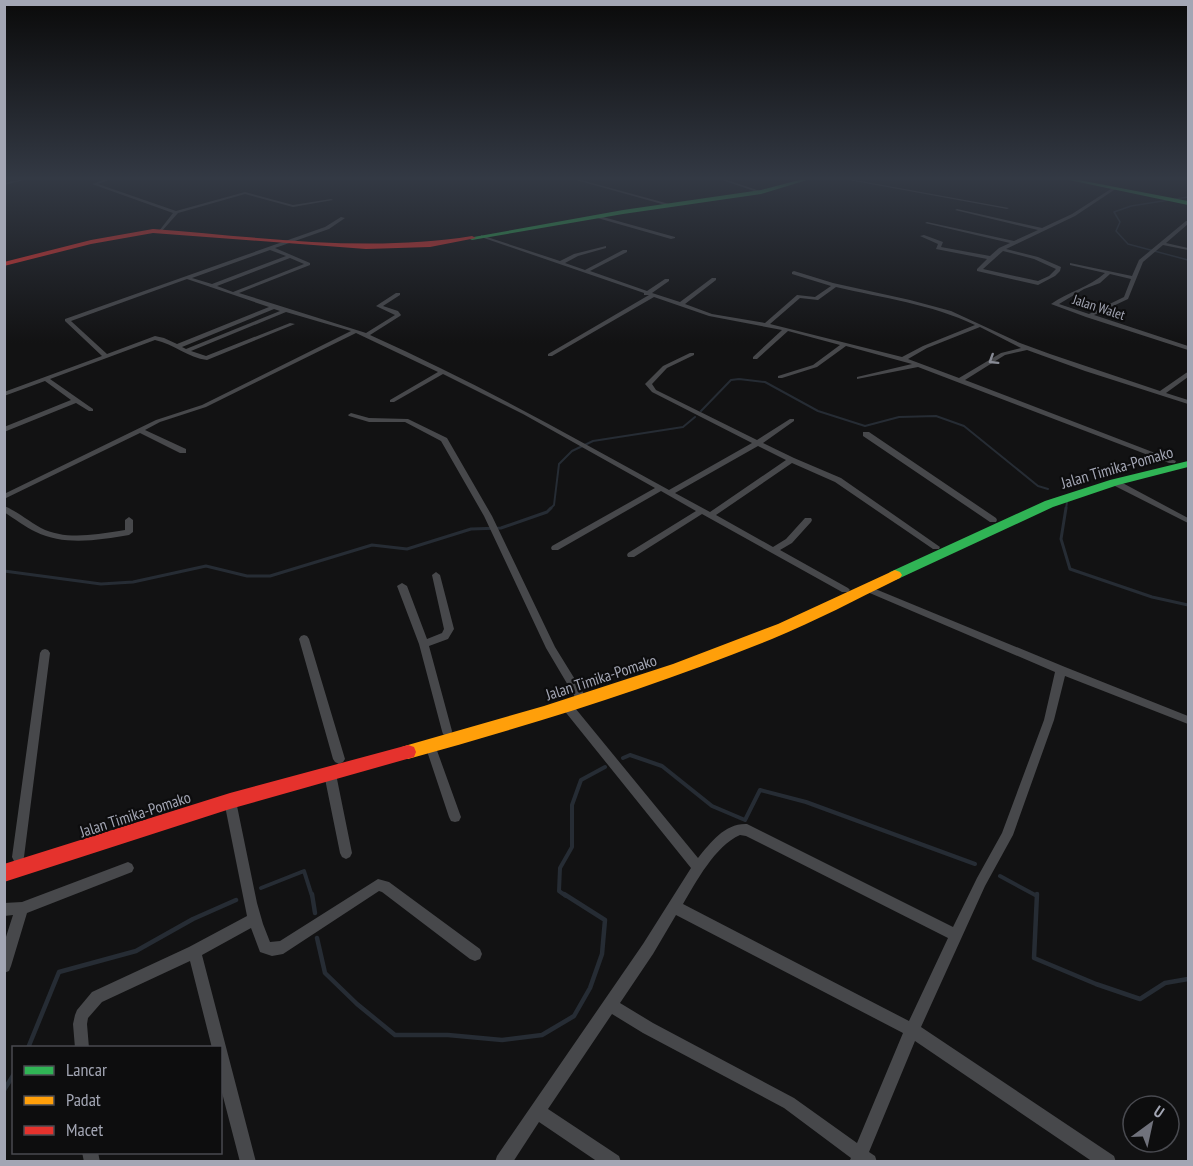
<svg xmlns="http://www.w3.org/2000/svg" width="1193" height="1166" font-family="'PT Sans Narrow',sans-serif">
<rect width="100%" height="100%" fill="#121213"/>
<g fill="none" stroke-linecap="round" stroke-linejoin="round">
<path stroke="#262c34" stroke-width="1.5" d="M1188,197l-57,9 -17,6 6,10 -4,9 12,13 60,16"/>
<path stroke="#262c34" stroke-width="2" d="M701,411l30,-31 8,-1 26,3 53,29 47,15 34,-9 37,-1 28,10 74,60 10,3
M550,509l4,-4 5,-41 13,-13 21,-10 90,-14 12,-10
M1066,509l1,-7"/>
<path stroke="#262c34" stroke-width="3" d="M1066,508l-5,31 9,30 82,28 36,8
M4,571l97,13 32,-2 73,-16 41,10h23l102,-31 35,4 64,-20 30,-1 46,-16 4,-4"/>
<path stroke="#262c34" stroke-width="4" d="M623,758l7,-3 32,11 50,40 33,14 15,-30 46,12 169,62
M1000,876l37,20
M261,888l43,-17 8,25
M566,896l-7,-5 1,-23 12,-21v-42l9,-25 24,-13"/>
<path stroke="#262c34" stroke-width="4.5" d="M312,894l3,19
M1037,894l-3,64 62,26 44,15 25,-16 23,-4
M317,938l8,35 32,31 38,31h53l54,5 40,-5 32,-19 16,-28 12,-34 3,-34 -41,-26
M28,1048l31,-76 77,-21 57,-32 43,-19
M4,1090l10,-16"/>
<path fill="#47484b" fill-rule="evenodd" d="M18,180h6l-20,5v-2z
M104,180h5l-11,4 78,27 69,-19 48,13 38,-6 2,1 -40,7 -48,-13 -67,19 -17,19 -2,-1 14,-18 -81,-29z
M576,180h5l92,25 -4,1z
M722,180h5l36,12 -3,1z
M849,180h6l154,28 -2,1z
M1114,187l3,1 -42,28 -69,33 32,8 23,10 -1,4 -5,5 -17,9 -61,-14v-2l10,-10 -51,-10 2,-5 -18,-8 4,-1 19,7 -2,5 49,9 9,-8 11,-5 -85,-20 2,-1 87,19 24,-11 -83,-20 2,-1 85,19 30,-14zM1003,251l31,8 22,10 -7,7 -11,5 -55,-12z
M596,215l79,22v1l-4,1 -77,-22z
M341,217l4,1 -16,11 -54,19 35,15v2l-71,28 127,40 29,-18 -19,-9 20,-13h4v2l-17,11 15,5 3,4 -1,1 -30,19c103,46 201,101 299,155l83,-47 -100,-51 -7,-8 18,-18 27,-13h4v2l-27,13 -15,16 4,6 101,50 33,-21h4v2l-31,22 31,15 47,20 99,69 -1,2h-6l-98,-67 -43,-19 -76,52 57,32 13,-8 19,-21h6l1,2 -1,2 -19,21 -12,7 68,38 2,2 -2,2h-6l-140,-78 -68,43h-6l-1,-2 1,-2 68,-42 -35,-20 -103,59h-6l-1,-2 1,-2 103,-58 -132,-74 -80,-40 -49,28h-4v-2l48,-28 -82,-39 -150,74 -46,15 -15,8 41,19v4h-6l-40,-20 -136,66v-5l152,-74 46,-15 149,-74 -65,-19 -95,39 15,5 84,-33 5,1 -88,36c-19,-2 -33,-16 -52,-20l-105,39 43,30v2h-4l-13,-8 -72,29v-5l67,-27 -26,-19 -41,15v-4l98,-36 -37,-35v-2l260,-92zM270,250l16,6 -74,28 -20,-6zM290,258l14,6 -71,28 -16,-6zM187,279l82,28 -92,37 -13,-6 -9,-2 -48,18 -36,-33zM274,309l6,2 -94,38 -4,-2zM758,446l28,14 -76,52 -35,-19z
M1186,221h2v3l-22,19 22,5v2l-25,-5 -20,17 -15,37 -34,16 94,31v4l-102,-33 -35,-13c17,-12 39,-17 54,-31l-35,-8v-2l62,13 7,-16zM1110,274l21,5 -7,18 -35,17 -30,-10 25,-15 16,-6z
M481,235l79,26 14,-7 32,-8v2l-28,8 -13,7 20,7 38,-20h4v2l-37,19 57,20 18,-12h4v2l-17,12 28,9 32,-24h4v2l-31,24 27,10 53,9 32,-28 18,2 16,-11 -39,-12v-2l2,-1 39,12 77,17 41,11 69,32 30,11 110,37 26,-18 2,-1v5l-22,16 22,7v4l-103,-33 -58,-21 -22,5 -40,25 211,81 -1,2h-6l-251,-96 -61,12v-2l55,-13 -66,-18 -29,21 -35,11h-4v-2l35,-11 27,-20 -52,-14 -31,28h-4v-2l29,-27 -73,-14 -55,-19 -102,59h-4v-2l101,-59h-5v-2l-163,-56zM836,287c47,11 95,17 139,38l-52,21 -21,11 -132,-33 30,-26 18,2zM980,327l41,21 -20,5 -42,25 -51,-19 19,-11z
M351,413l18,5 39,1 39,19 45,78 63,131 29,47 -1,3 -4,1 -4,-1 -29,-49 -62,-132 -43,-75 -36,-19h-36l-20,-6 -1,-1z
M863,432h6l127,86 1,2 -1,2h-6l-127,-86z
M1111,480h6l71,38v5l-77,-39 -1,-2z
M4,506c13,5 24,15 37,22 23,12 53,7 78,3l6,-1v-10l4,-3 4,3v12l-4,3c-29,5 -65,11 -93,-3 -11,-5 -21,-13 -32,-20z
M436,572l4,3 14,54 -6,10 -19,7 23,85 -1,3 -4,2 -4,-2 -1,-3 -23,-87 -22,-58 5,-3 5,3 20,53 15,-6 2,-4 -12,-54z
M868,586l197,81 123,49v8l-123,-48 -11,44 -41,115 -28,51 -64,141 193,129 2,6h-23l-178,-121 -46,111 6,4 2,6h-28l2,-4 -67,-50 -141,-75 -31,-19 -64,95 71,47 2,6h-23l-59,-40 -26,40h-18l2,-6 146,-212 48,-76 -128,-159 -1,-3 1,-3 4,-1 4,1 127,155c13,-16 27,-35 49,-34l206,103 24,-49 25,-45 42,-113 11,-48 -190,-81 -2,-2zM740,835l6,1 202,102 -39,83 -226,-117c13,-22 32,-58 57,-69zM676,915l227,118 -46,110 -63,-45 -141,-75 -33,-20 33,-49z
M304,635l3,1 2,3 36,120 -2,3 -4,2 -4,-2 -2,-3 -34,-120 2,-3z
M45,649l3,1 2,3 -26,204 -2,4 -4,2 -4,-2 -2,-4 28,-204 2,-3z
M430,740l4,2 1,3 26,72 -2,4 -4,1 -4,-1 -2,-4 -24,-72 1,-3z
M330,769l4,1 2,4 16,79 -2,4 -4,2 -4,-2 -2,-4 -16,-79 2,-4z
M230,796l4,1 2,4 21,102 6,21 7,18 10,-1 98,-62 11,3 91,67 2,5 -2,5 -5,2 -5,-2 -88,-67 -3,-1 -96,63 -11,2 -12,-4 -9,-24 -49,27 54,207h-16l-20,-77v-37h-8l-22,-87 -88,41 -14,16 -1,6 2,24h-14l-2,-24 2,-9 2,-5 15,-18 97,-45 58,-31 -23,-115 2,-4z
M128,862l4,2 2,4 -2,4 -105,41 -16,53 -2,5 -5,2v-30l9,-28 -9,1v-13l18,-1z
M82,1152h16l2,10h-16z"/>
<path fill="#30b455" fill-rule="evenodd" d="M799,180h8l-46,14 -138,20 -151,26 -4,-2 155,-28 138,-20z
M1069,180h10l109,21v4z
M1188,461v6l-70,18 -65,22 -153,71 -5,2 -7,-5 2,-3 155,-71 65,-21z"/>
<path fill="#ff9f0a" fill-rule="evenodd" d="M895,570l5,2 2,3 -2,3c-43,21 -84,43 -128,61 -118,48 -241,86 -364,120l-6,-2 -2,-5 2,-5 6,-2 136,-39 129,-42 105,-40z"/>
<path fill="#e5322d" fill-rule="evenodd" d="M153,229c106,8 214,24 319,7l4,2 -46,9 -64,2 -213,-16 -62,11 -87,22v-4l87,-22z
M408,745l6,2 2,5 -2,5 -184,52 -226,73v-18l226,-71z"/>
</g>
<defs><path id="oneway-chevron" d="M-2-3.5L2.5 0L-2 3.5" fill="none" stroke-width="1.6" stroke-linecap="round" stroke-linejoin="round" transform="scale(1.5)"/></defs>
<use stroke="#878a94" href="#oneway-chevron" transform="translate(993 360) rotate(148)"/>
<linearGradient id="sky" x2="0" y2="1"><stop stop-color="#0a0a0a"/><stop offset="0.52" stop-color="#333944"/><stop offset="1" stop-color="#333944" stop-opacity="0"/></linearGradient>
<rect width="1193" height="343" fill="url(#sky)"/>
<g text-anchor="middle" stroke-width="4.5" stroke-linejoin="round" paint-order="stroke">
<g font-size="14" fill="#a3a6b4" stroke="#0d0d0e">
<text transform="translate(1099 307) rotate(18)" y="5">Jalan Walet</text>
</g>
<g font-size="16" fill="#a3a6b4" stroke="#0d0d0e">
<text transform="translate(1117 467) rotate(-16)" y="6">Jalan Timika-Pomako</text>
<text transform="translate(601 677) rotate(-18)" y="6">Jalan Timika-Pomako</text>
<text transform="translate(135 814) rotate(-18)" y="6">Jalan Timika-Pomako</text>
</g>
</g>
<rect width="1193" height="1166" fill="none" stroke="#a3a6b4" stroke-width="12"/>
<rect x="12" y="1046" width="210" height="108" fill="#0d0d0e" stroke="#494a50" stroke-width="1.5"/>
<rect x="24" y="1066" width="30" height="9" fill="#30b455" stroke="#494a50" stroke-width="1.5"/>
<text x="66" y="1076" font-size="18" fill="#a3a6b4">Lancar</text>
<rect x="24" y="1096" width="30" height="9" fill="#ff9f0a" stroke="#494a50" stroke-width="1.5"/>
<text x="66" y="1106" font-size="18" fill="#a3a6b4">Padat</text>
<rect x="24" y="1126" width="30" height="9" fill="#e5322d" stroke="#494a50" stroke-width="1.5"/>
<text x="66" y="1136" font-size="18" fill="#a3a6b4">Macet</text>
<g transform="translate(1151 1124) rotate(33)"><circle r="28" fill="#0d0d0e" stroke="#494a50" stroke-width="1.5"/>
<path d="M0-4.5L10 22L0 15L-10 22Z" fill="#70727c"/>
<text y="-9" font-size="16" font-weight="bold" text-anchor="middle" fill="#a3a6b4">U</text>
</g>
</svg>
